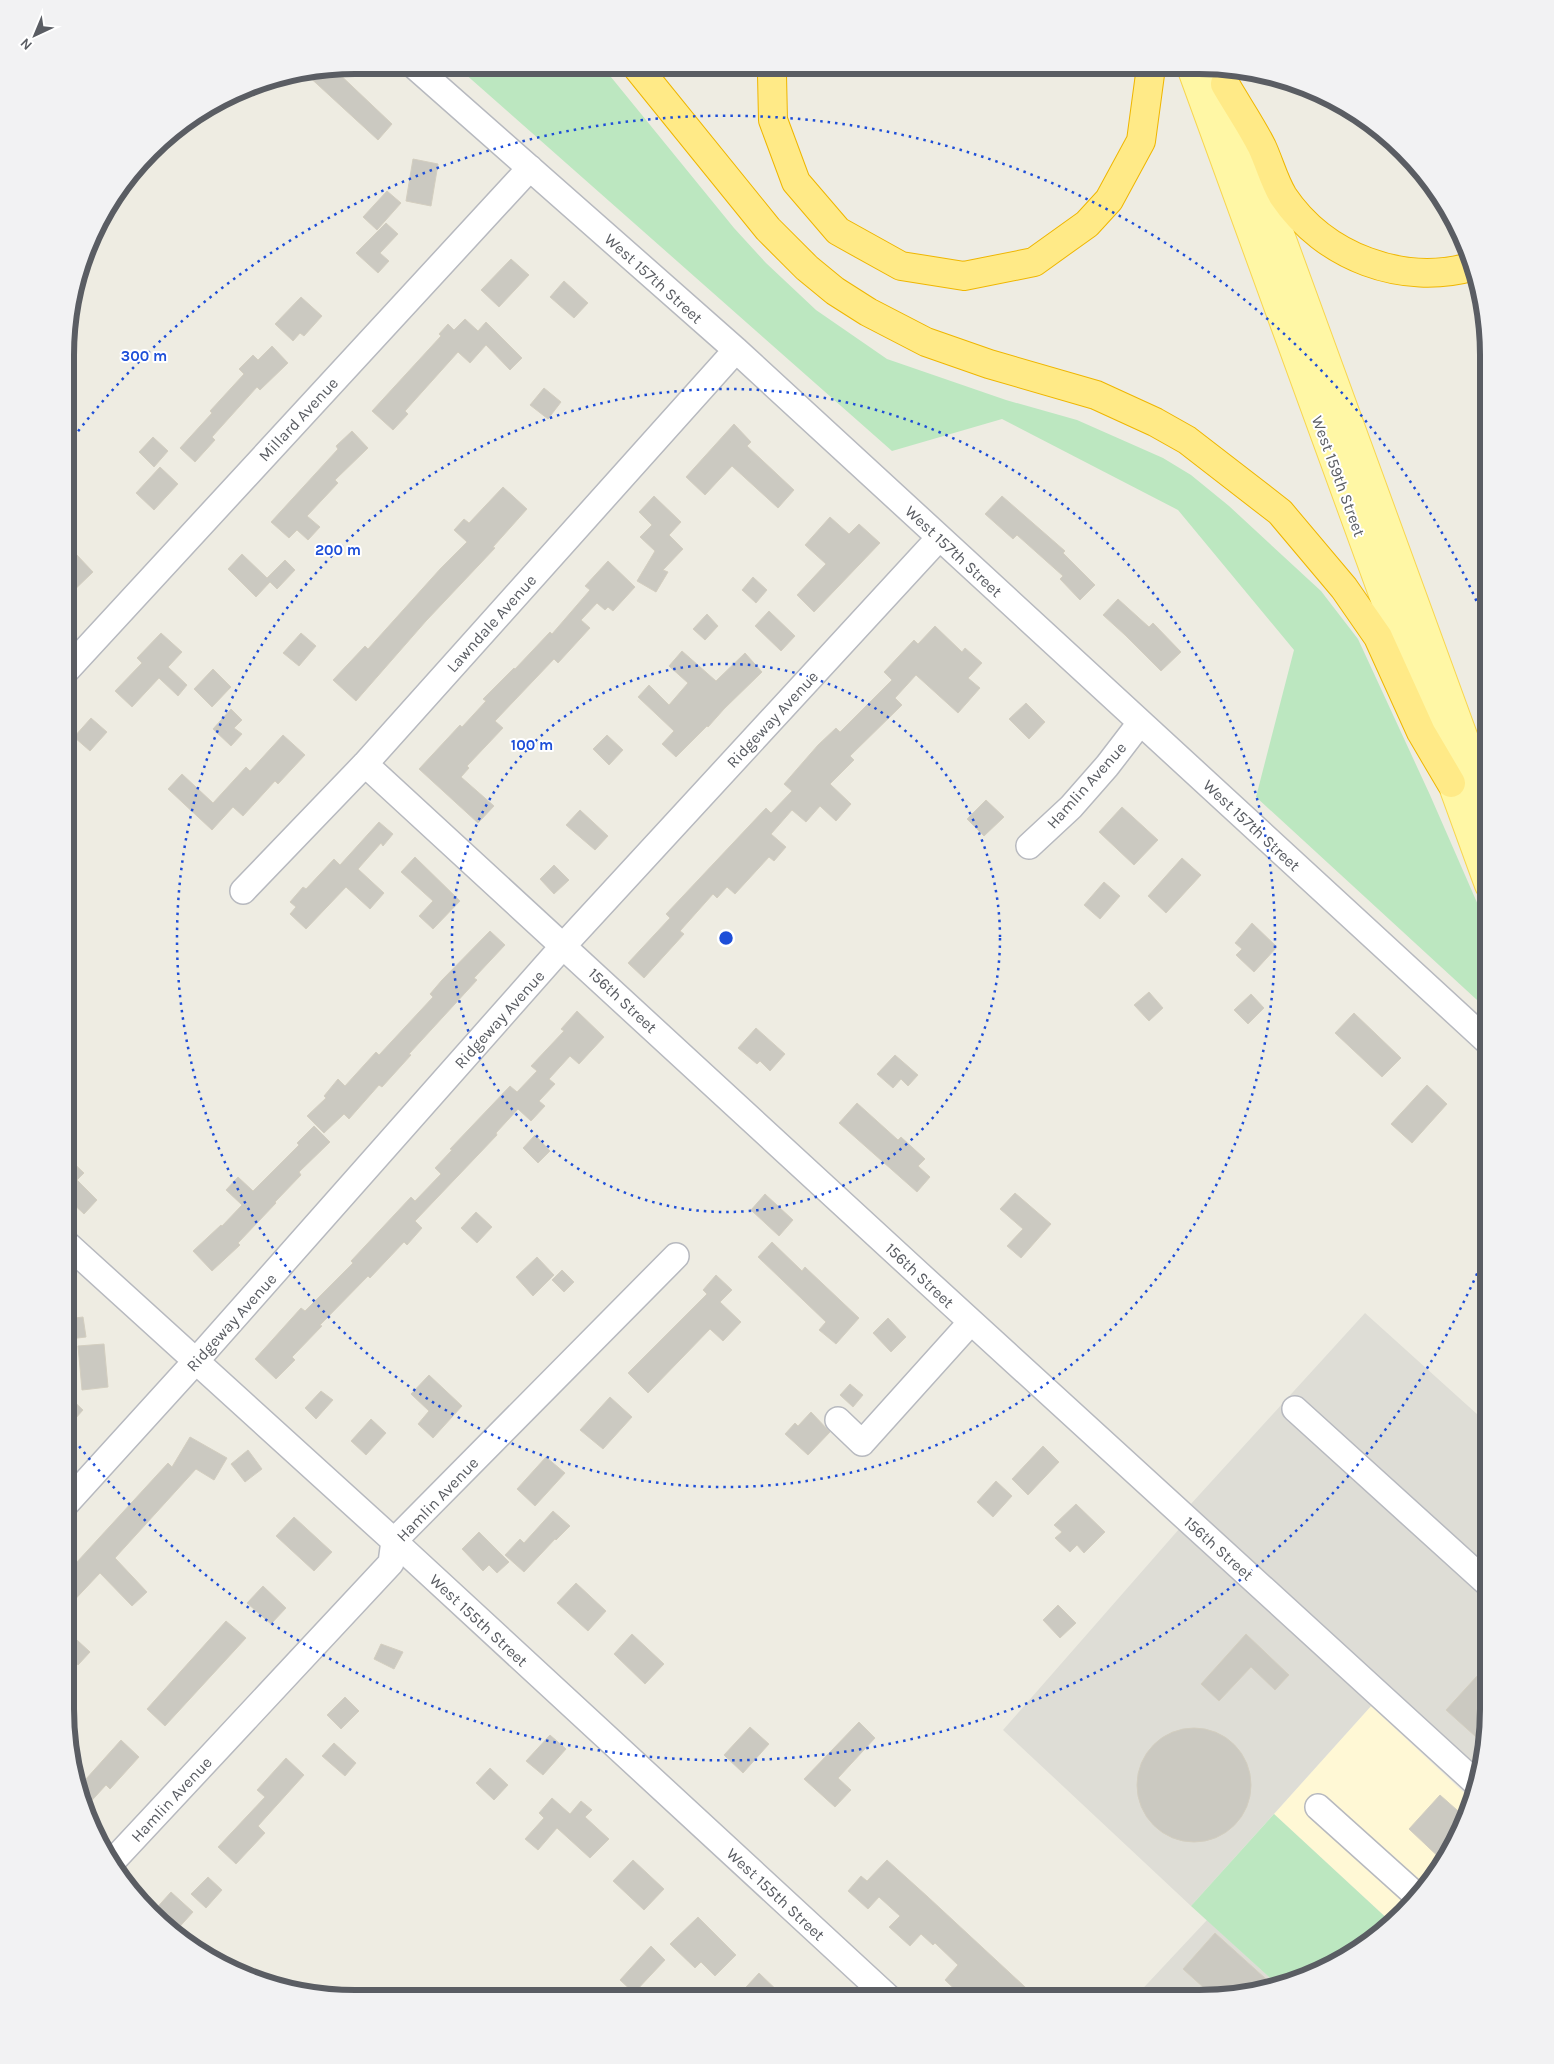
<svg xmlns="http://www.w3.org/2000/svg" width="1554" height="2064" font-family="Karla,sans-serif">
<rect width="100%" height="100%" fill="#eeece2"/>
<path fill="#fff8d5" d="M1371,1706l103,96 -34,68 -47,54 -119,-110z"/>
<path fill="#deddd6" d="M1365,1313l123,111v304l-9,46 -289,-269z
M1180,1528l191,178 -180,200 -188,-176z
M1207,1920l73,67 -81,12h-66z"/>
<path fill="#bce7c0" d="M455,65l147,1 132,162 32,35 50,47 71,49 119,41 71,20 86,38 28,17 38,31 92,85 37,48 72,156 59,135v81l-233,-214 38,-147 -116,-140 -176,-91 -110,32z
M1274,1814l119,110 -66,45 -47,18 -89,-81z"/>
<path fill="#cbc9c1" stroke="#d3cec0" d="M334,69l58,55 -14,16 -73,-67z
M413,159l25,5 -7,42 -25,-5z
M387,191l14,12 -24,27 -14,-13z
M386,223l12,11 -18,19 9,8 -11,12 -22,-20z
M511,259l18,16 -30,32 -18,-17z
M564,281l24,22 -14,15 -24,-21z
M301,297l21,19 -18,20 -4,-3 -7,8 -18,-17z
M465,319l13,12 8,-9 36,36 -12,12 -24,-25 -16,18 -12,-11 -53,59 3,3 -15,16 -21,-19 69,-75 -2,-2 9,-10 6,6z
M272,346l16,17 -28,27 -3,-3 -45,50 3,3 -20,22 -15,-14 32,-35 -2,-2 34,-37 -5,-5 14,-14 5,5z
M544,388l17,14 -13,17 -18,-14z
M734,424l17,18 -4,4 47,44 -16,18 -46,-42 -27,29 -19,-18z
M352,431l16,17 -33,32 3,3 -31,33 13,11 -12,13 -11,-10 -8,8 -18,-16 67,-73 -2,-3z
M153,437l15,14 -14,16 -15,-15z
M160,467l18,17 -24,26 -18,-17z
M503,487l24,22 -34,38 2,1 -69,73 -70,80 -23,-21 32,-34 3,3 73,-81 26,-26 -13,-12 10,-11 5,4z
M654,496l27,26 -12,13 14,14 -20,21 5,2 -12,20 -19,-11 18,-30 -15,-14 12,-12 -13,-13z
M1002,496l63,55 -2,2 32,32 -15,15 -20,-21 3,-3 -46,-41 -4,4 -28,-25z
M830,517l19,17 10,-10 21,19 -66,69 -17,-17 29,-31 -21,-19z
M75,553l18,19 -26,25v-37z
M242,554l25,24 18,-18 10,10 -18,19 -7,-7 -14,15 -28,-28z
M608,561l27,26 -22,24 -5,-4 -3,3 -8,-7 -16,17 9,8 -32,35 -4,-4 -59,62 8,7 -36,38 2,2 -8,9 33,29 -16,17 -59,-54 41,-44 2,2 24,-26 -3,-2 31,-31 1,1 35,-37 2,2 38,-44 -5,-4z
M753,577l14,13 -11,13 -14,-13z
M1118,599l31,28 4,-4 28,29 -20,19 -36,-36 -22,-20z
M769,611l26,25 -14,15 -26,-25z
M707,614l11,12 -13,14 -12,-11z
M935,626l27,26 3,-4 17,15 -14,15 12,10 -22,25 -42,-38 -21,23 7,7 -52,51 4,4 -24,24 21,20 -15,17 -16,-15 -14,16 -14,-12 -21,24 15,13 -12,14 -5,-4 -34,37 -8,-7 -10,11 -4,-4 -33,37 4,3 -40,44 -16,-15 42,-45 -4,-4 100,-106 5,5 21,-22 -8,-7 34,-39 18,-17 4,4 52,-52 -8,-8 30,-32 4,4z
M161,633l21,19 -14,15 19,18 -9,11 -19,-18 -27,29 -17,-16 27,-28 -5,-5z
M301,633l15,13 -17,20 -16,-13z
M682,651l34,30 29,-28 17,19 -38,37 -16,18 -1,-1 -31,31 -14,-13 12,-13 -36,-34 11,-12 20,20 19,-22 -19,-17z
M213,669l18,18 -19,20 -18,-18z
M1026,703l19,19 -16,17 -20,-20z
M231,709l11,11 -8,8 8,6 -11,12 -18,-17z
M91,718l16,14 -17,19 -16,-14z
M283,735l22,20 -27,29 -3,-3 -32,35 -10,-9 -21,23 -44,-41 14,-15 31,29 33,-36 4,4z
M607,735l16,15 -14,15 -16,-16z
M986,800l18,17 -20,19 -17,-17z
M1122,807l36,33 -24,25 -35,-33z
M580,810l28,26 -13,14 -29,-25z
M379,822l14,12 -10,12 -2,-3 -23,26 26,24 -14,16 -24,-22 -40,42 -16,-15 6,-7 -6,-5 13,-15 3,2 28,-30 6,6z
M415,857l45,44 -27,28 -14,-13 14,-15 -32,-29z
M1182,858l19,17 -35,38 -18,-17z
M554,865l15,15 -15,14 -14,-15z
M1104,882l16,14 -20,23 -16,-14z
M1252,923l25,24 -23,25 -18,-17 6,-6 -7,-6z
M490,931l15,14 -31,33 3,2 -68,74 2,1 -29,32 -3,-2 -30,34 -5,-5 -20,19 -17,-17 19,-18 -2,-2 14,-17 7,7 31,-34 3,3 54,-58 -3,-3 12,-14z
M1149,992l14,16 -14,13 -15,-16z
M1251,994l13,14 -16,16 -14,-14z
M577,1011l27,26 -25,27 -9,-8 -21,23 6,5 -16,17 6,5 -14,15 -13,-12 -22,24 1,2 -82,86 7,7 -15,17 -3,-3 -34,36 -2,-2 -48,49 2,1 -30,31 3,3 -19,19 -21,-20 46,-51 4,3 48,-48 -2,-2 60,-64 4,4 26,-27 -6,-6 17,-18 -2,-1 60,-63 7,6 20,-21 -6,-5 33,-35 -3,-2z
M1354,1013l47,45 -19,19 -47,-44z
M756,1028l29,26 -15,17 -10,-10 -3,3 -19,-16z
M895,1055l23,20 -10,11 -7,-7 -8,9 -16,-14z
M1427,1085l20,19 -35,39 -21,-19z
M857,1103l41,37 3,-3 24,22 -7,7 12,11 -13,15 -78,-69z
M314,1126l16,16 -31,30 2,3 -26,27 1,1 -38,40 2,2 -28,26 -19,-20 28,-26 1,1 20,-21 -16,-15 12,-13 15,14 46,-46 -2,-2z
M535,1135l15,16 -12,12 -15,-15z
M66,1156l18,17 -7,7 20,20 -13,14 -18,-17z
M1015,1193l36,31 -30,34 -14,-12 16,-17 -23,-20z
M765,1194l28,26 -14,16 -28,-26z
M476,1212l16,15 -15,16 -16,-15z
M772,1242l30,29 3,-4 54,51 -23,26 -17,-14 7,-8 -68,-65z
M537,1257l17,18 -21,21 -17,-19z
M562,1270l12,12 -10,10 -12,-12z
M716,1275l16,15 -12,12 21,20 -18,19 -13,-12 -62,64 -20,-20 79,-79 -4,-4z
M83,1317l3,20 -17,2 -3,-20z
M888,1318l18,19 -15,15 -18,-19z
M104,1344l4,43 -26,3 -4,-44z
M429,1375l33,31 -29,32 -15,-14 11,-13 -18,-17z
M850,1384l13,11 -10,12 -13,-12z
M321,1391l12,9 -17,19 -11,-11z
M66,1394l17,16 -17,19z
M610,1397l22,20 -29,32 -23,-19z
M811,1412l19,20 -22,23 -23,-21 10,-11 3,3z
M371,1419l15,14 -20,22 -15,-14z
M190,1437l37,21 -13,22 -18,-11 -81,89 32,34 -15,14 -32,-33 -35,37v-35l103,-112 4,4z
M1043,1446l16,16 -31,33 -16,-16z
M248,1450l14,19 -17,13 -14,-18z
M546,1457l19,16 -30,33 -18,-17z
M996,1481l16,15 -19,21 -16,-15z
M1076,1504l29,28 -21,21 -7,-8 -7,7 -15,-14 7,-6 -8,-7z
M553,1511l17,15 -14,14 -1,-1 -31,33 -19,-17 15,-16 4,4z
M294,1517l38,35 -18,19 -38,-35z
M479,1532l30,30 -12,11 -8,-8 -6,6 -21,-22z
M576,1583l30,28 -18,20 -31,-28z
M263,1586l23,22 -15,16 -24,-21z
M1058,1605l18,18 -16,15 -17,-18z
M226,1621l20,17 -81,88 -18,-17z
M65,1629l25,23 -12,13 -13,-12z
M632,1634l32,30 -19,20 -31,-30z
M1246,1634l43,41 -14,15 -24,-23 -32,34 -18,-17z
M381,1644l22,8 -9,17 -20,-10z
M1488,1664v64l-3,17 -39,-35z
M345,1697l14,14 -18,18 -14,-14z
M859,1722l16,16 -37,40 13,12 -16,17 -31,-28z
M750,1727l19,17 -26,29 -19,-18z
M1137 1785a57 57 0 1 1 114 0a57 57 0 1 1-114 0Z
M550,1735l16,14 -23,26 -17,-14z
M121,1740l18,17 -29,32 -4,-4 -22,24 -7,-20z
M334,1743l22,20 -11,13 -23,-20z
M286,1758l18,17 -46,51 7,7 -29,31 -18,-17 47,-50 -8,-7z
M490,1768l18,17 -14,15 -18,-17z
M1440,1795l26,23 -22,44 -35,-33z
M552,1798l18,16 11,-13 11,9 -7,7 24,22 -19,19 -33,-30 -19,22 -13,-11 19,-21 -5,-5z
M633,1860l31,29 -20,21 -31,-29z
M887,1860l41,37 110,102 -74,-1 -19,-18 13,-15 -23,-22 -2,2 -12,-11 -11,12 -21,-19 11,-11 -21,-19 -11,12 -20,-18 13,-15 6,5z
M208,1877l14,13 -16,18 -15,-14z
M171,1892l22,20 -19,21 -22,-20z
M698,1917l38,38 -21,21 -14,-14 -6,6 -25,-24z
M1215,1933l61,55 -62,9 -31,-28z
M651,1946l14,14 -31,33 -14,-13z
M759,1973l26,25h-49z"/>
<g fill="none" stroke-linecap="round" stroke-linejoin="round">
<defs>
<path id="minor" d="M413,65l323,285 753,693
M67,670l463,-502
M365,764l554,510 558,510
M1029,846l42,-39 36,-41 33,-43
M243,891l122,-127 371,-414
M66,1243l328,298 495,457
M1295,1409l193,175
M838,1420l24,23 109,-121
M65,1505l130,-143 369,-417 375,-407
M1318,1807l99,89
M112,1862l279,-299 3,-22 282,-285"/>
<path id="major" d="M1191,67l298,818
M1219,67l270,740"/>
<path id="highway" d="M636,66l132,163 39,39 28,23 33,21 58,30 63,22 107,31 59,27 32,18 93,72 64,76 34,49 43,95 30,51
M775,66l-3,9 1,45 23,62 42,49 63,35 63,10 70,-14 53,-38 22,-24 32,-59 10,-74
M1225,84c12,21 26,41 37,63 7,15 12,34 21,49 41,61 120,91 191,70"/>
</defs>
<use href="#minor" stroke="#b7b9bf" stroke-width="28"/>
<use href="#major" stroke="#f8d650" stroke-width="30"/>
<use href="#highway" stroke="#efb600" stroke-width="30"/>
<use href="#minor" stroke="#fff" stroke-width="25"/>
<use href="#major" stroke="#fff7a5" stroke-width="28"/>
<use href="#highway" stroke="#ffea87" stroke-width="28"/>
</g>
<g fill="none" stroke="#1d4ed8" stroke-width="2.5" stroke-dasharray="2.5 5">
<circle cx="726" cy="938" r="274"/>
<circle cx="726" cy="938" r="549"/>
<path d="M1486 1253A823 823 0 0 1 69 1433M69 443A823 823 0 0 1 1486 623"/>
</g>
<g text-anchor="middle" stroke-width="4" stroke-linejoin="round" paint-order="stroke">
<g font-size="16" fill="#5a5d63" stroke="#fff">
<text transform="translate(654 278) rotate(42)" y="6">West 157th Street</text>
<text transform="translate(298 419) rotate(-47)" y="6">Millard Avenue</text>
<text transform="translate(1339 476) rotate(70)" y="6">West 159th Street</text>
<text transform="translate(954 551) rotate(43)" y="6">West 157th Street</text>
<text transform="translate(491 623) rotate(-48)" y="6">Lawndale Avenue</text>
<text transform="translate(772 719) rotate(-47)" y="6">Ridgeway Avenue</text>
<text transform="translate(1086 785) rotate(-48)" y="6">Hamlin Avenue</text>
<text transform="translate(1252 825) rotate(43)" y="6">West 157th Street</text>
<text transform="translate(623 1000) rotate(43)" y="6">156th Street</text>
<text transform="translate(499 1019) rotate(-48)" y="6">Ridgeway Avenue</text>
<text transform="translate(920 1275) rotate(43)" y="6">156th Street</text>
<text transform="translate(231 1322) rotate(-48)" y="6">Ridgeway Avenue</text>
<text transform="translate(437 1499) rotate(-46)" y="6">Hamlin Avenue</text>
<text transform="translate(1219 1548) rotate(42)" y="6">156th Street</text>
<text transform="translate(479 1620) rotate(43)" y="6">West 155th Street</text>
<text transform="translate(171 1799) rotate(-47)" y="6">Hamlin Avenue</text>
<text transform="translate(776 1894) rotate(43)" y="6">West 155th Street</text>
</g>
</g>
<path d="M0 0H1554V2064H0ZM355 74H1199A281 281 0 0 1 1480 355V1709A281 281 0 0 1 1199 1990H355A281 281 0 0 1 74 1709V355A281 281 0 0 1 355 74Z" fill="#f2f2f3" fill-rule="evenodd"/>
<path fill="none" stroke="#5a5d63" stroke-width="6" d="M355 74H1199A281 281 0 0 1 1480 355V1709A281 281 0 0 1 1199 1990H355A281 281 0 0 1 74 1709V355A281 281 0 0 1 355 74Z"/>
<circle cx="726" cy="938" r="8" fill="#1d4ed8" stroke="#fff" stroke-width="2.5"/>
<g font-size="15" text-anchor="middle" font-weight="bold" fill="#1d4ed8" stroke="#fff" stroke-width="4" stroke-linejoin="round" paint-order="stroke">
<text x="144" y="361">300 m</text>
<text x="338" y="555">200 m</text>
<text x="532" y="750">100 m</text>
</g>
<g transform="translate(35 35) rotate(224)" stroke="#ffffff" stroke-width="4" paint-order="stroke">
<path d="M0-4L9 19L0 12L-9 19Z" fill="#5a5d63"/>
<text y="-8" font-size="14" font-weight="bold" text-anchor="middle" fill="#5a5d63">N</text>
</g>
</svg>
